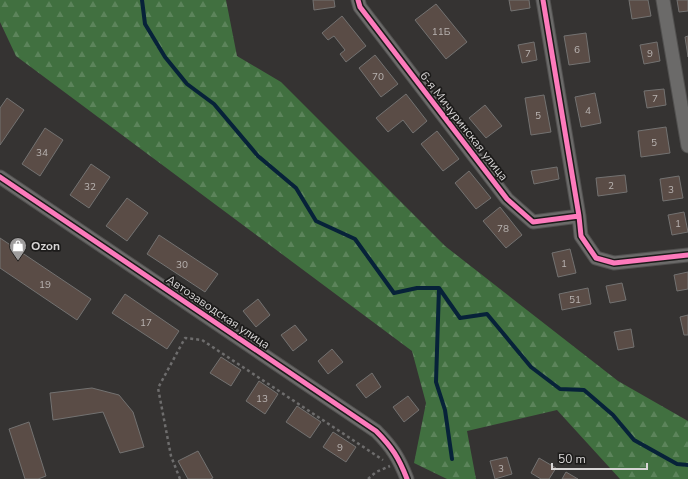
<svg xmlns="http://www.w3.org/2000/svg" width="688" height="479" font-family="'Nunito Sans',sans-serif">
<defs>
<pattern id="forest-firs" width="22" height="20" patternUnits="userSpaceOnUse"><rect width="22" height="20" fill="#417040"/><path d="M5 1l3.5 6h-7zM16 11l3.5 6h-7z" fill="#5c845b"/></pattern>
</defs>
<rect width="100%" height="100%" fill="#353332"/>
<path fill="url(#forest-firs)" d="M0,0h226l11,56 44,26 164,164 173,135 70,40v58h-68l-63,-69 -90,21 9,48h-29l-33,-16 12,-60 -14,-52 -396,-295 -16,-34z"/>
<g fill="none" stroke-linecap="round" stroke-linejoin="round">
<path stroke="#072239" stroke-width="4" d="M142,0l3,24 20,33 22,27 27,20 44,52 38,32 20,33 39,18 39,54 23,-5h22l21,30 27,-4 44,53 29,22 24,1 29,25 21,25 43,24 11,1
M439,288l-3,94 9,28 7,49"/>
</g>
<path fill="#5a4c46" stroke="#737271" d="M313,0h21l1,7 -21,3z
M509,0h20l1,8 -19,3z
M629,0h19l3,16 -19,3z
M677,0h11v11l-9,1z
M436,4l31,38 -21,17 -31,-39z
M342,16l24,30 -20,16 -6,-8 5,-4 -11,-14 -6,4 -6,-7z
M586,33l4,29 -21,3 -5,-29z
M688,36v21l-3,-20z
M534,42l3,18 -15,3 -4,-18z
M657,42l3,19 -16,3 -4,-19z
M375,55l23,29 -17,13 -22,-29z
M664,89l2,16 -19,3 -3,-17z
M595,93l6,30 -20,4 -6,-30z
M406,94l21,27 -14,12 -10,-13 -15,12 -12,-14z
M544,95l7,37 -20,3 -6,-37z
M7,98l17,12 -24,35v-37z
M485,105l17,21 -16,12 -17,-20z
M666,127l4,26 -29,4 -3,-26z
M45,128l18,12 -23,36 -18,-12z
M437,131l22,28 -16,12 -22,-27z
M91,164l19,13 -21,31 -19,-13z
M557,167l2,12 -25,5 -3,-13z
M469,171l22,27 -15,11 -21,-26z
M625,175l2,17 -29,4 -2,-18z
M679,176l4,22 -20,3 -3,-22z
M127,198l21,15 -21,28 -21,-15z
M500,207l22,28 -16,13 -23,-27z
M684,212l4,20 -16,3 -4,-20z
M159,235l59,39 -13,18 -58,-38z
M0,238l91,61 -14,21 -77,-52z
M570,249l6,24 -18,4 -6,-24z
M688,272v17l-11,2 -3,-16z
M622,283l4,17 -16,3 -4,-17z
M588,288l3,16 -29,6 -3,-16z
M125,294l54,37 -12,18 -55,-36z
M258,299l12,16 -14,12 -13,-16z
M688,315v20h-4l-4,-18z
M295,325l12,15 -14,11 -12,-16z
M631,329l3,18 -16,3 -4,-18z
M332,349l11,13 -15,12 -10,-13z
M221,357l20,13 -10,16 -21,-13z
M372,373l9,14 -15,11 -10,-13z
M259,381l19,13 -13,20 -19,-13z
M92,388l27,7 14,17 11,35 -24,6 -17,-41 -50,8 -3,-27z
M408,396l11,14 -15,12 -11,-15z
M297,406l24,16 -11,16 -24,-16z
M29,422l17,54 -8,3h-13l-16,-50z
M333,432l23,15 -10,15 -23,-15z
M198,451l15,27 -3,1h-22l-10,-18z
M507,457l5,17 -17,5 -5,-18z
M539,458l17,10 -7,11h-8l-10,-6z
M566,472l12,7h-16z"/>
<g fill="none" stroke-linecap="round" stroke-linejoin="round">
<defs>
<path id="minor" d="M358,0l2,7 147,192 26,23 46,-6
M543,0l36,216 2,20 15,22 18,5 74,-8
M663,0l25,146
M0,177l376,254c16,16 23,27 31,48"/>
</defs>
<use href="#minor" stroke="#51504f" stroke-width="15"/>
<path stroke="#6e6d6d" stroke-width="2.5" stroke-dasharray="3 3" stroke-linecap="butt" d="M180,479l-9,-23 -13,-68 27,-50 17,2 181,120
M368,479l8,-7 14,-6"/>
<use href="#minor" stroke="#6b6a69" stroke-width="13"/>
<defs>
<path id="cycleway" d="M358,0l2,7 147,192 26,23 46,-6
M543,0l36,216 2,20 15,22 18,5 74,-8
M0,177l376,254c16,16 23,27 31,48"/>
</defs>
<use href="#cycleway" stroke="#1c1b1a" stroke-width="8"/>
<use href="#cycleway" stroke="#fd7abc" stroke-width="5"/>
</g>
<defs>
<symbol id="shop-pin" viewBox="-11 -11 22 30"><path d="M0 17L-7.5 6A9.5 9.5 0 1 1 7.5 6Z" fill="#9e9c9c" stroke="#1c1b1a"/><path d="M-5-2.5h2.3a2.7 3.5 0 0 1 5.4 0H5L5.5 6h-11ZM-1.5-2.5h3a1.5 2.3 0 0 0-3 0Z" fill="#fff"/></symbol>
</defs>
<g fill-rule="evenodd">
<use href="#shop-pin" x="8" y="236" width="20" height="27"/>
</g>
<g text-anchor="middle" stroke-width="3.5" stroke-linejoin="round" paint-order="stroke">
<g font-size="10" fill="#b8b3b1">
<text x="441" y="35">11Б</text>
<text x="577" y="53">6</text>
<text x="528" y="57">7</text>
<text x="650" y="57">9</text>
<text x="378" y="80">70</text>
<text x="655" y="102">7</text>
<text x="588" y="114">4</text>
<text x="538" y="119">5</text>
<text x="654" y="146">5</text>
<text x="42" y="156">34</text>
<text x="611" y="189">2</text>
<text x="90" y="190">32</text>
<text x="671" y="193">3</text>
<text x="678" y="227">1</text>
<text x="503" y="232">78</text>
<text x="564" y="267">1</text>
<text x="182" y="268">30</text>
<text x="45" y="288">19</text>
<text x="575" y="303">51</text>
<text x="146" y="326">17</text>
<text x="262" y="402">13</text>
<text x="340" y="451">9</text>
<text x="501" y="472">3</text>
</g>
<g font-size="12" fill="#d7d5d5" stroke="#1c1b1a">
<text transform="translate(464 126) rotate(52)" y="4">6-я Мичуринская улица</text>
<text transform="translate(218 312) rotate(34)" y="4">Автозаводская улица</text>
</g>
<g font-size="12" font-weight="bold" fill="#d7d5d5" stroke="#1c1b1a" text-anchor="start">
<text x="31" y="250">Ozon</text>
</g>
</g>
<path d="M552 463v6h95v-6" fill="none" stroke="#d7d5d5" stroke-width="2"/>
<text x="558" y="463" font-size="12" fill="#d7d5d5" stroke="#1c1b1a" stroke-width="3" paint-order="stroke">50 m</text>
</svg>
